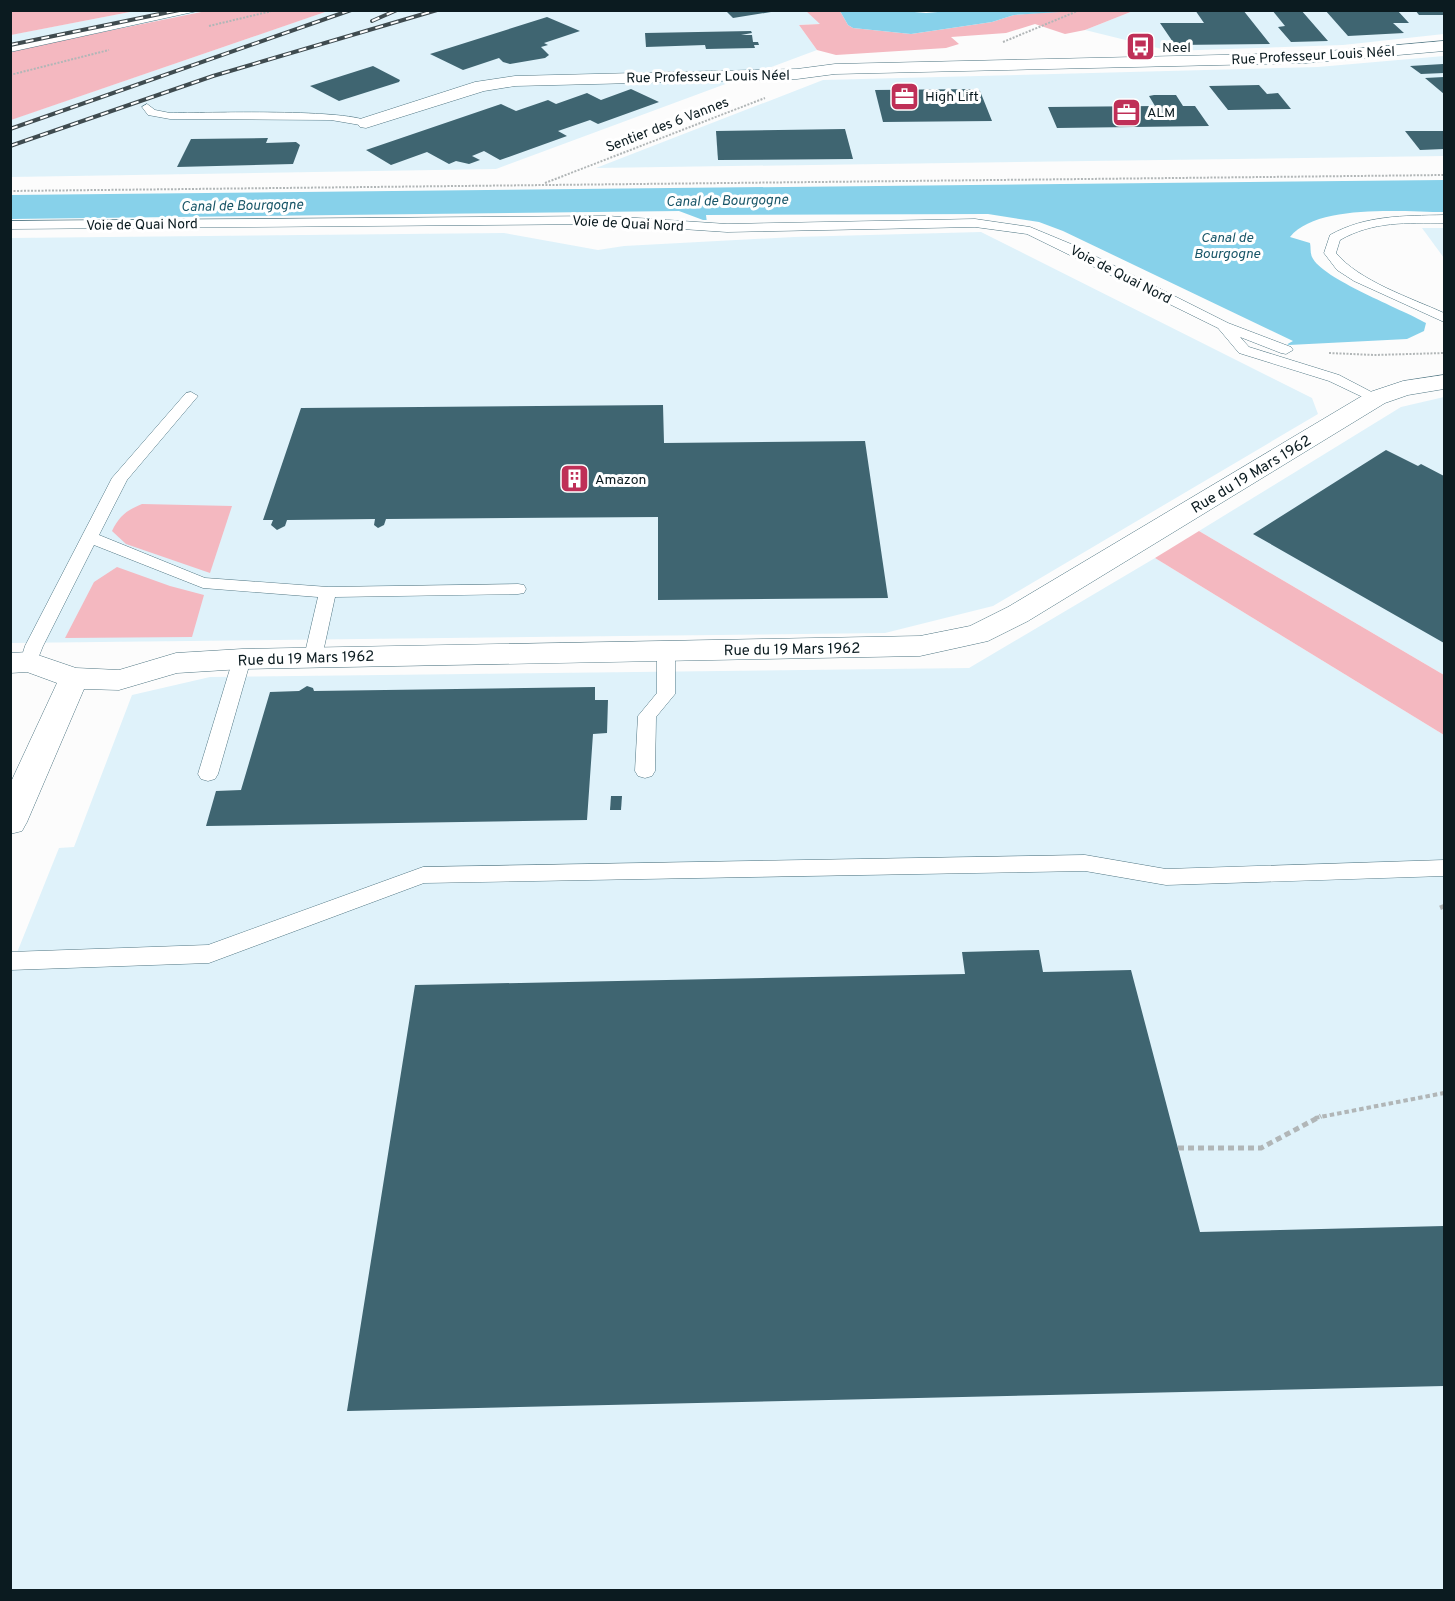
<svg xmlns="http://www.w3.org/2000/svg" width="1455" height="1601" font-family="Overpass,sans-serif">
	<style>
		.built { fill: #dff2fa }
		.green { fill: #f4b8c0 }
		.water { fill: #87d1ea }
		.pier { fill: #fcfcfc }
		.building { fill: #3f6571 }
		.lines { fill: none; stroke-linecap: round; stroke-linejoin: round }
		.service-casing { stroke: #517784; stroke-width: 1 }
		.minor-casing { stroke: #517784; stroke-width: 1 }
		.path-far2 { stroke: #b1b6b7; stroke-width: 2; stroke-dasharray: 2 1.5; stroke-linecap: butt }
		.path-far1 { stroke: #b1b6b7; stroke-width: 4; stroke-dasharray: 4.5 3; stroke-linecap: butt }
		.path { stroke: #b1b6b7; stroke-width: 5; stroke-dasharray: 6 4; stroke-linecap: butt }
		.service { fill: #fff; fill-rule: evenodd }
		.minor { fill: #fff; fill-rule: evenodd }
		.rail-casing { stroke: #3f4b4f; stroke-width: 4 }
		.rail { stroke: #fff; stroke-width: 2; stroke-dasharray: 8; stroke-linecap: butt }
		.labels { text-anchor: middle; stroke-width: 6; stroke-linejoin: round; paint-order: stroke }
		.far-poi-label { font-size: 14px; fill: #0b1b20; stroke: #fff; text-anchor: start }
		.far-street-label { font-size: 14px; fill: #0b1b20; stroke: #fff }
		.far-water-label { font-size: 14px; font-style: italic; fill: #195668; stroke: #fff }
		.street-label { font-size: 15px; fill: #0b1b20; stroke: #fff }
	</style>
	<rect width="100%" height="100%" fill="#fcfcfc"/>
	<!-- built -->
	<g class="built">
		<path d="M806 10 821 24 799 25 817 50 496 169 11 177 10 120 328 11Z"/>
		<path d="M135 11H206L11 51 10 35Z"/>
		<path d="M1133 11H1444V34L1343 45 1170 51 1085 30Z"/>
		<path d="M1444 56V156L596 168 823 80 1318 67Z"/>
		<path d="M1422 228H1444V258Z"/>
		<path d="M981 232 1312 398 1318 414 993 606 885 633 11 643 10 238 504 233 598 250 624 246 794 237Z"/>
		<path d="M1444 397V675L1199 531 1401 407Z"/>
		<path d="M1155 558 1444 735V1590H11L10 970 59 848 74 847 132 695 210 677 969 668Z"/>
	</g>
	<!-- green -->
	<g class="green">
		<path d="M11 10H135V11L11 35Z"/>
		<path d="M1077 10 1133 11 1085 30 1065 34 1035 24 1006 33 951 37 959 44 946 48 836 55 817 50 799 25 820 24 806 11H840L848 25 853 28 911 34 992 22 1014 15Z"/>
		<path d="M206 11H328L11 120 10 51Z"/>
		<path d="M142 504 232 506 210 573 126 544 112 531C119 516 127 510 142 504Z"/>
		<path d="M1199 531 1444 675V735L1155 558Z"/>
		<path d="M117 567 170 586 204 595 192 637 65 638 94 582Z"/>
	</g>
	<!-- water -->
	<g class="water">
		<path d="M903 11 926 13 961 10 1077 11 1014 15 992 22 911 34 853 28 848 25 840 11Z"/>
		<path d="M1444 180V212C1405 212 1317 203 1290 237L1310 243C1311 247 1310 253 1312 257 1322 279 1402 309 1426 323L1424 331 1407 339 1289 345 1058 234 1016 221 962 218 703 220 679 211 11 219 10 195Z"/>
	</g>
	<!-- pier -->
	<path class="pier" d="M988 214 1039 222 1063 231 1293 341 1284 346 1057 237 1015 224 989 220 707 223 706 215Z"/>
	<!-- building -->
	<g class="building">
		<path d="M725 10H771V12L733 18Z"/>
		<path d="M1195 10H1243L1270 44 1175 45 1160 23H1204Z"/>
		<path d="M1272 10H1301L1328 41 1291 42 1278 27 1285 26Z"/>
		<path d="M1325 10H1397L1409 23H1393L1404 33 1348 36Z"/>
		<path d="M1415 10H1444V15H1419Z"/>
		<path d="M547 17 580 31 544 43 548 45 541 47 549 55 545 58 510 64 503 62 499 58 463 70 430 54Z"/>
		<path d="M751 31 752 33 741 35H752L753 42H758L759 45H754L755 48 706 49 705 45 646 47 645 33Z"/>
		<path d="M1443 64 1444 73 1421 74 1410 66Z"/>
		<path d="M373 66 400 80 399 82 339 101 310 86Z"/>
		<path d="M1444 77V94L1425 78Z"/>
		<path d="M1259 85 1267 94 1278 93 1291 109 1228 110 1209 86Z"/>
		<path d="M631 89 659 102 598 124 590 120 558 131 567 136 500 160 484 151 472 156 480 160 469 164 456 161 449 164 427 152 391 165 366 150 501 104 516 111 548 100 556 104 587 93 601 100Z"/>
		<path d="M975 89 980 91 992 121 883 122 875 90Z"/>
		<path d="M1154 95H1176L1183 106H1195L1209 126 1057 128 1048 107 1155 106 1149 96Z"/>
		<path d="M845 129 853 159 718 160 716 131Z"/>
		<path d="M1405 131H1444V149L1420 150Z"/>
		<path d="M268 138 266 143 296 142 300 145 293 164 177 167 191 139Z"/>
		<path d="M663 405 664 443 865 441 888 598 658 600V517L386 519 384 525 378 528 374 525 375 519 287 520 285 526 277 530 271 525 273 520H263L301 408Z"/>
		<path d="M1386 450 1418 466 1421 464 1444 476V643L1253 534Z"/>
		<path d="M307 686 313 688 314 691 595 687V700H608L607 733 593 734 587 820 206 826 216 791 241 790 270 692 299 691Z"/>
		<path d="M611 796H622L621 810H610Z"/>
		<path d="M1039 950 1043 972 1131 970 1200 1232 1444 1226V1386L347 1411 415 985 965 974 962 952Z"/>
	</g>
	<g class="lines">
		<defs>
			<g id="service">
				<path d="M182 10H202L10 52V46Z"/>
				<path d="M147 104 155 110 170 113C203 113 353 108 371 123L366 126 331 120 170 119 148 115 142 107Z"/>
				<path d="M1444 215V223C1407 223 1373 221 1340 240L1336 253C1359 281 1411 298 1444 313V322L1354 281 1337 270 1324 253 1330 235C1366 215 1403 216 1444 215Z"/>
				<path d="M607 216 727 224 975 219 1030 227 1071 244 1228 323 1291 347 1293 350 1286 354 1281 353 1240 337 1249 347 1339 375 1383 398 1381 401H1371L1329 381 1239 353 1218 328 1027 234 975 227 727 232 607 224 10 229V221Z"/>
				<path d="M191 392 198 396 127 480 99 535 205 578 328 587 518 584 524 585 526 589 524 593 518 594 335 597 322 657 319 661H307L304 657 318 597 203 588 94 545 43 646 35 666H23L20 662 25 646 112 478 186 393Z"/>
				<path d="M666 645 672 647 675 651V694L656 717 655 771 652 776 645 778 638 776 635 771 638 716 657 693V651L660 647Z"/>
				<path d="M242 653 248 655 251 659 218 774 215 779 208 781 201 779 198 774 233 659 236 655Z"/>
				<path d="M1085 855 1166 869 1444 860V876L1166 885 1085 871 424 883 209 963 10 970V952L208 945 423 867Z"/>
			</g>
			<g id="minor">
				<path d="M1444 41V51L1306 63 835 74 797 79 515 86 484 91 366 128 360 127 357 123 360 119 475 82 515 76 797 69 835 64 1306 53Z"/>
				<path d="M1444 375V389L1408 395 1385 403 1028 621 988 641 920 656 242 669 177 673 119 690 84 689 27 822 22 831 10 834V784L57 683 27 672 10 673V653L29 652 76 668 119 670 176 653 242 649 920 636 970 626 1008 607 1367 393 1403 381Z"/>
			</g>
		</defs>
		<!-- service casing -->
		<use href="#service" class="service-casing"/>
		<!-- minor casing -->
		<use href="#minor" class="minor-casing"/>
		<!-- path-far2 -->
		<g class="path-far2">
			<path d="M209 26 276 10"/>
			<path d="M1003 42 1080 10"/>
			<path d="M10 75 109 50"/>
			<path d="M545 183 765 98"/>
			<path d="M10 191 1444 175"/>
			<path d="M1329 353 1374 355 1444 353"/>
		</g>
		<!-- path-far1 -->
		<g class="path-far1">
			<path d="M1441 905 1444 912"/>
			<path d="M1315 1118 1444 1093"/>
		</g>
		<!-- path -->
		<path class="path" d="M1178 1148H1261L1321 1116"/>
		<!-- service -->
		<use href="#service" class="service"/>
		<!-- minor -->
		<use href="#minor" class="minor"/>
		<defs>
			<g id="rail">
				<path d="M372 21 397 10"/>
				<path d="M10 45 179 10"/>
				<path d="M10 129 351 10"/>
				<path d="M10 146 213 76 437 10"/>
			</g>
		</defs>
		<!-- rail casing -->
		<use href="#rail" class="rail-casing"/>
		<!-- rail -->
		<use href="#rail" class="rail"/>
	</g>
	<!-- icons -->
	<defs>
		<symbol id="bus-square" viewBox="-11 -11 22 22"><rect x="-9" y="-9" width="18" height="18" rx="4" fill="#bf2f57" stroke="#fff"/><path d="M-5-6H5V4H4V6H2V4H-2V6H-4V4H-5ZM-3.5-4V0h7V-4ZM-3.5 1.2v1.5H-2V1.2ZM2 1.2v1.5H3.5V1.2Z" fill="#fff"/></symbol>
		<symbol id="office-square" viewBox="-11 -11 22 22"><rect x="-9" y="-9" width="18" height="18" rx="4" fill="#bf2f57" stroke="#fff"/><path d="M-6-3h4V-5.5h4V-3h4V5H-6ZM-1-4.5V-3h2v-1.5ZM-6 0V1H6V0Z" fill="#fff"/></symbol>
		<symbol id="building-square" viewBox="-11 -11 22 22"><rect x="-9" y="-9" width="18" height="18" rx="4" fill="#bf2f57" stroke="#fff"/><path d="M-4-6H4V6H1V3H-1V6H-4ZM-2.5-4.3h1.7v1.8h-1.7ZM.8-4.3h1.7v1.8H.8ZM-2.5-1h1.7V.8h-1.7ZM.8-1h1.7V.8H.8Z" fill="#fff"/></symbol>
	</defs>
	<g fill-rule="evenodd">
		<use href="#bus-square" x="1124" y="30" width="33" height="33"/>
		<use href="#office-square" x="888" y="80" width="33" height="33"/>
		<use href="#office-square" x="1110" y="96" width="33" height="33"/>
		<use href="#building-square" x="558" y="462" width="33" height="33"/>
	</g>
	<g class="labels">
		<!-- far-poi labels -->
		<g class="far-poi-label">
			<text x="1162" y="52">Neel</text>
			<text x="925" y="101">High Lift</text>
			<text x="1147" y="117">ALM</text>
			<text x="595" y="484">Amazon</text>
		</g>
		<!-- far-street labels -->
		<g class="far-street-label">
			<text transform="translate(1313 55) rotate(-3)" y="5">Rue Professeur Louis Néel</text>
			<text transform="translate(708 76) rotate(-1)" y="5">Rue Professeur Louis Néel</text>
			<text transform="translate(667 124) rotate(-21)" y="5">Sentier des 6 Vannes</text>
			<text transform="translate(628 223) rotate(3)" y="5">Voie de Quai Nord</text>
			<text transform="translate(142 224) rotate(-1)" y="5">Voie de Quai Nord</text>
			<text transform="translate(1121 274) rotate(27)" y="5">Voie de Quai Nord</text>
		</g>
		<!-- far-water labels -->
		<g class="far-water-label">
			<text transform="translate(727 200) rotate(-1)" y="5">Canal de Bourgogne</text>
			<text transform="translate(242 205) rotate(-1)" y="5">Canal de Bourgogne</text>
			<text x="1227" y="242">Canal de<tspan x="1227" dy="16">Bourgogne</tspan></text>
		</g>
		<!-- street labels -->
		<g class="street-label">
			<text transform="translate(1251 474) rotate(-31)" y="5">Rue du 19 Mars 1962</text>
			<text transform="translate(792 649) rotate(-1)" y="5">Rue du 19 Mars 1962</text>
			<text transform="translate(306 658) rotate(-2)" y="5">Rue du 19 Mars 1962</text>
		</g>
	</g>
	<!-- border -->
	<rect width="1455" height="1601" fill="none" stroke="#0b1b20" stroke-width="24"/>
</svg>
